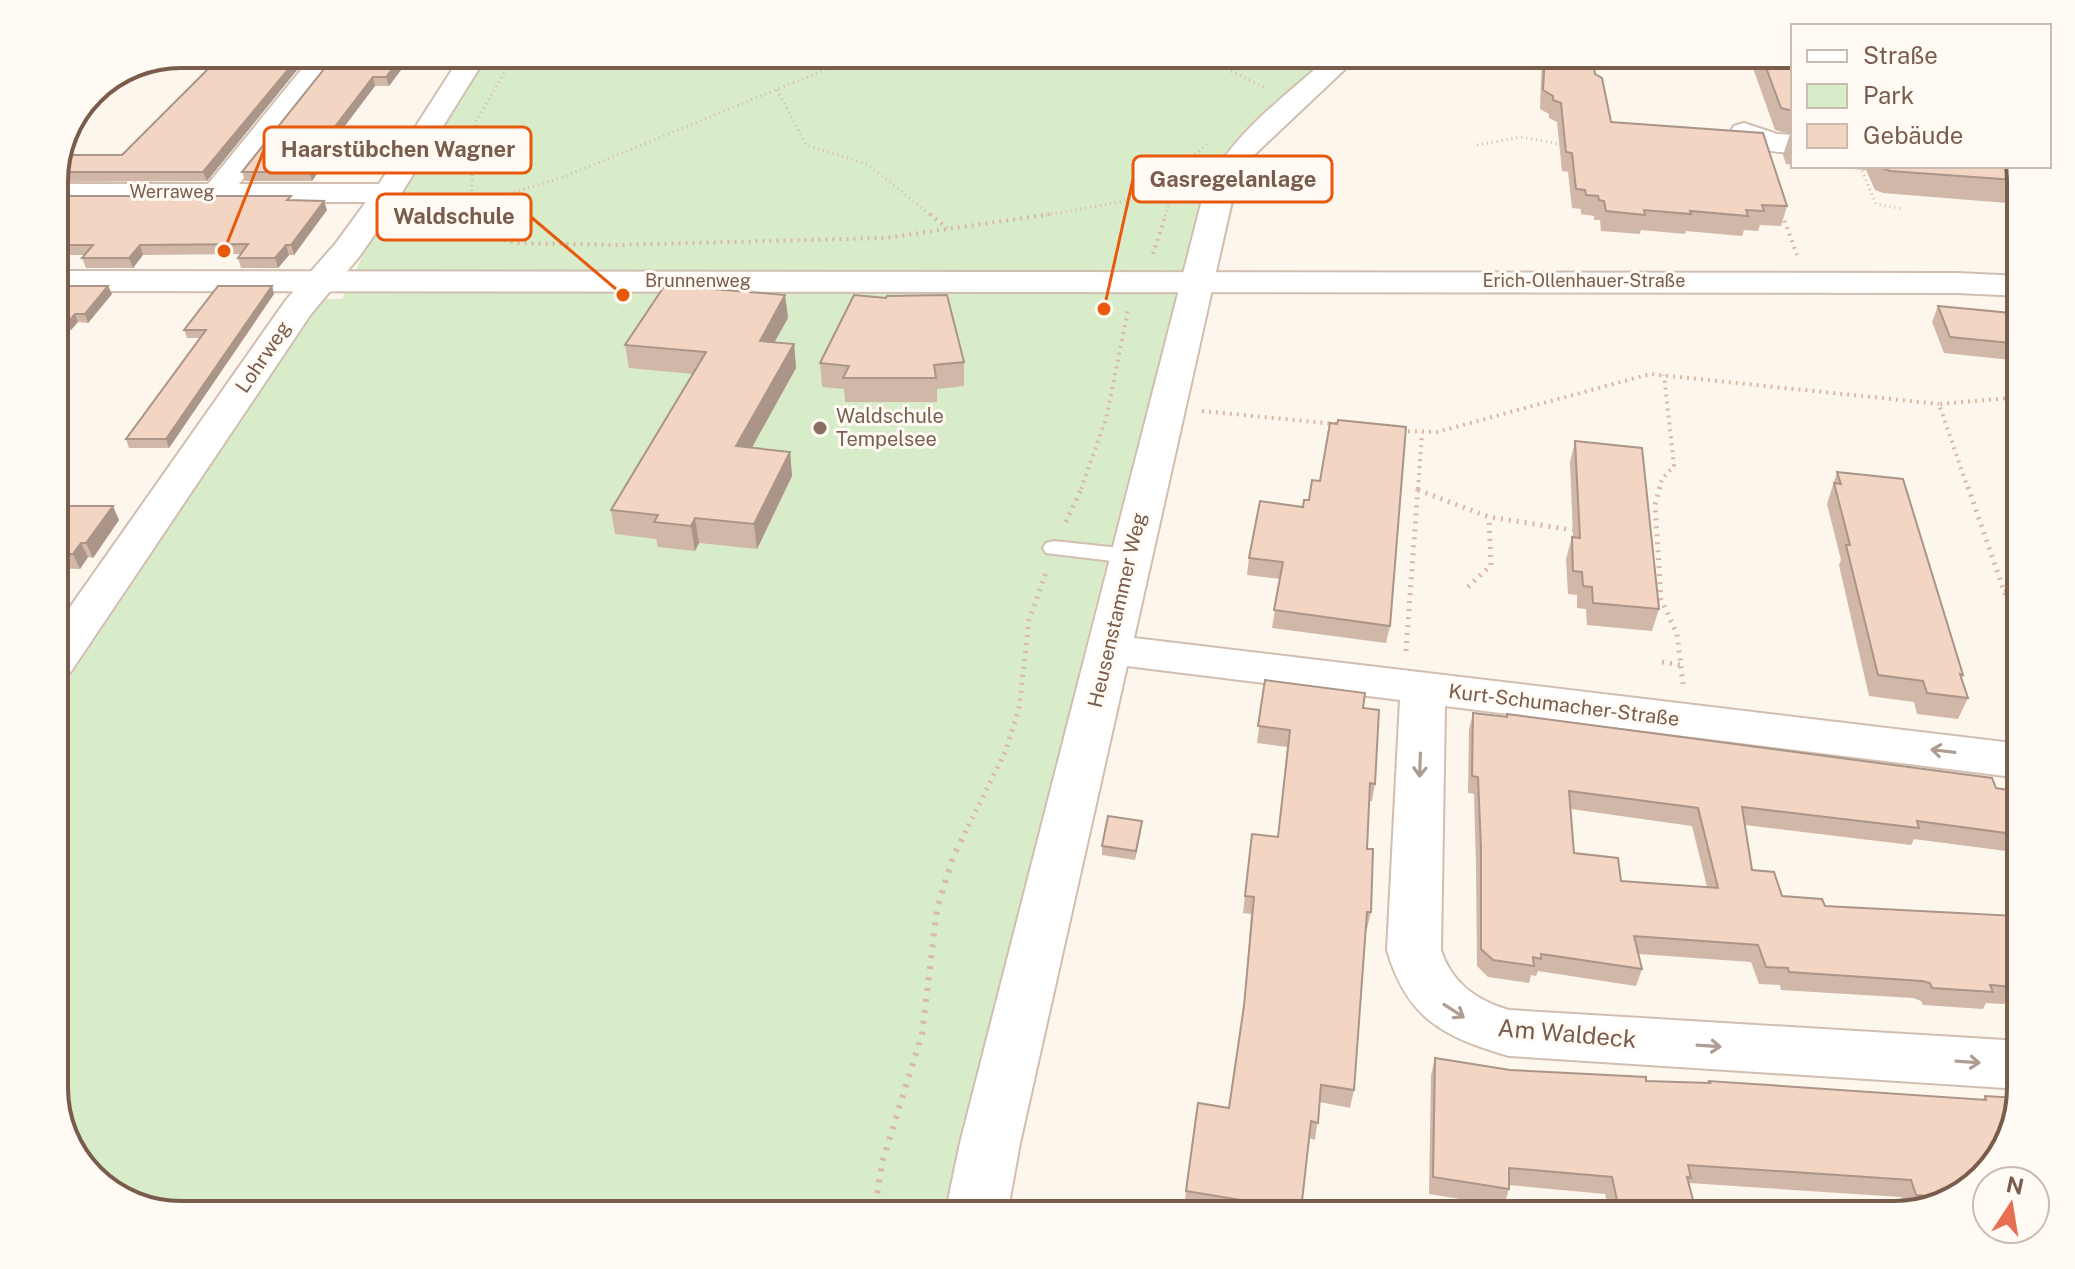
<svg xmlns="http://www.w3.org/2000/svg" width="2075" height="1269" font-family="'Public Sans',sans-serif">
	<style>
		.green { fill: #d8ecc9 }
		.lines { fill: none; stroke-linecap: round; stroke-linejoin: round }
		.service-casing { stroke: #d1beb0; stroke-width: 4 }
		.minor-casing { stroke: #d1beb0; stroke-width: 4 }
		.tertiary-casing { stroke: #d1beb0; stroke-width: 4 }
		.path-far3 { stroke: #d9b8a5; stroke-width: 3; stroke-dasharray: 1 4; stroke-linecap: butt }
		.path-far2 { stroke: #d9b8a5; stroke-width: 4; stroke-dasharray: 2 5; stroke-linecap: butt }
		.path-far1 { stroke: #d9b8a5; stroke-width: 5; stroke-dasharray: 2 6; stroke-linecap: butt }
		.path { stroke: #d9b8a5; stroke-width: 6; stroke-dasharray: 3 8; stroke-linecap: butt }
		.service { fill: #fff; fill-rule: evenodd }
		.minor { fill: #fff; fill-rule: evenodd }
		.tertiary { fill: #fff; fill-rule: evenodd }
		.wall { fill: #d1b7a8; fill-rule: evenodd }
		.shaded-wall { fill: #aa9588 }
		.building { fill: #f3d5c3; stroke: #aa9588; stroke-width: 2; fill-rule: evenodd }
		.oneway { stroke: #af9d94 }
		.education-dot { fill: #8d6e63; stroke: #fffaf3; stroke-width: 3 }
		.labels { text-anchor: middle; stroke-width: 6; stroke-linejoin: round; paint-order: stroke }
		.far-street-label { font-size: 18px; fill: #7a5c4d; stroke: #fffaf3 }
		.street-label { font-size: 20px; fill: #7a5c4d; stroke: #fffaf3 }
		.education-label { font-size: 20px; fill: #785e54; stroke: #fffaf3; text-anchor: start }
		.near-street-label { font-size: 24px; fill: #7a5c4d; stroke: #fffaf3 }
		.rim { fill: none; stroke: #7a5c4d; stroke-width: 4 }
		.leader { fill: none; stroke: #e8590c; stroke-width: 3 }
		.callout-dot { fill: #e8590c; stroke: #fffaf3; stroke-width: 3 }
		.callout { fill: #fffaf3; stroke: #e8590c; stroke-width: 3 }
		.callout-label { font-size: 22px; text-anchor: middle; font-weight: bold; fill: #7a5c4d }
	</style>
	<rect width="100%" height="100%" fill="#fdf6ec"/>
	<!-- green -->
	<path class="green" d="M485 54H1360L1243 165 1222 253H1187L1085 647 949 1215H181L117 1198 71 1152 54 1096V688L321 299H342L393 192Z"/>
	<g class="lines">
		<defs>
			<path id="service" d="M1054 541 1129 549 1137 551 1140 556 1137 561 1129 563 1046 553 1043 548 1046 543Z"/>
			<g id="minor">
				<path d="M314 54H341L239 184H379L462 54H488L386 218 359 257 311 314 70 673 54 678V630L286 300 336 243 366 202H54V184H208Z"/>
				<path d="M1332 54H1361L1252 157 1243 171 1233 196 1134 638 2021 744V778L1445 706 1441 950C1451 982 1477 1001 1509 1010L2021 1041V1089L1509 1056C1444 1037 1407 1019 1387 950L1400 700 1127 666 1020 1143 1007 1215H945L960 1143 1203 196C1227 136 1285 97 1332 54Z"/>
				<path d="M1744 123 1777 134 1793 135V153C1774 152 1741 149 1730 132L1734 126Z"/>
			</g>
			<path id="tertiary" d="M54 271 1957 273 2021 276V296L1957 293 54 291Z"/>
		</defs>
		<!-- service casing -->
		<use href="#service" class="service-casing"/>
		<!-- minor casing -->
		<use href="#minor" class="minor-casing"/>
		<!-- tertiary casing -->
		<use href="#tertiary" class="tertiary-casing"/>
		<!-- path-far3 -->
		<g class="path-far3">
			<path d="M1195 54 1266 88"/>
			<path d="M777 90 806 145 867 164 932 216"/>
			<path d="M1477 145 1521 137 1565 145"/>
			<path d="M1860 166 1876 204 1904 209"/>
			<path d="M471 206 475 123 515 54"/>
			<path d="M414 211 421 216"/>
			<path d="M1781 212 1783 216"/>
			<path d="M470 216 471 206 566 176 863 54"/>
			<path d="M1041 216 1120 202 1149 192 1181 167"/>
			<path d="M1165 216 1182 166 1207 144"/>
		</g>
		<!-- path-far2 -->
		<g class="path-far2">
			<path d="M418 214 440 223 468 220"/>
			<path d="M471 214 470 224 485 237 519 243 615 245 885 238 1052 214"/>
			<path d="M930 214 947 228"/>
			<path d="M1782 214 1797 255"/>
			<path d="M1153 254 1166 214"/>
			<path d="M1202 411 1336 424"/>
			<path d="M1401 431 1437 432 1650 374 1939 404"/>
			<path d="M1081 489 1106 419 1128 310"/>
			<path d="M1418 489 1422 433"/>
			<path d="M1659 489 1662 479 1674 466 1664 375"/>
			<path d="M1968 489 1939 404 2021 397"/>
		</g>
		<!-- path-far1 -->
		<g class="path-far1">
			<path d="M1660 487 1655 505 1661 599 1677 634 1683 684"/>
			<path d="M1968 487 2021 640"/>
			<path d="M1418 490 1489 517 1573 530"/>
			<path d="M1066 522 1082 487"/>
			<path d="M1468 587 1491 565 1489 517"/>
			<path d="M2004 591 2021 593"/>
			<path d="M1406 651 1418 487"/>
			<path d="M1662 662 1680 665"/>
			<path d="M965 833 1005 752 1019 709 1029 620 1046 572"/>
		</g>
		<!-- path -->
		<path class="path" d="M874 1215 882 1163 922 1034 937 909 953 857 966 831"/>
		<!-- service -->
		<use href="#service" class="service"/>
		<!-- minor -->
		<use href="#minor" class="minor"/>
		<!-- tertiary -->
		<use href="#tertiary" class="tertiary"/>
	</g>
	<!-- wall -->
	<g class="wall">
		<path d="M223 54H310L207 181 54 182V173L62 155H122Z"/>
		<path d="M336 54H413L389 86H375L319 160 321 168 312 181H245L242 172Z"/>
		<path d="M1542 54H1592L1595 74 1611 122 1787 206 1781 226 1760 225 1758 231 1744 230 1742 236 1686 231 1685 234 1641 230 1640 234 1601 231 1600 220H1594V216L1581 214V209L1572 208 1568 172 1562 171 1557 122 1549 118V114L1540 109Z"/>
		<path d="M1748 54H1793V165L1786 164 1783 155 1790 134 1775 130Z"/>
		<path d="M1812 166H2018L2021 173V222L2007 203 1883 193 1875 190 1866 170Z"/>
		<path d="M54 196 292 200 327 210 294 255H289L278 268H241L238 258 241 254 143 255 133 268H86L82 258 85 255H54Z"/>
		<path d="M108 286 112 294 88 323 78 322 71 330H67L54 344V292Z"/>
		<path d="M272 286 274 294 169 448H129L126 439 200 338H187L184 330Z"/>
		<path d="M785 295 788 318 774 343 794 344 796 368 751 448 790 452 792 476 757 549 699 543 695 551 658 547 656 539 615 534 611 510 693 374 629 368 625 345Z"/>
		<path d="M1938 306 2021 314V361L1944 353 1932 322Z"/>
		<path d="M964 362V386L937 389V402H845L844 389 822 387 820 363Z"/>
		<path d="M1575 441 1659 609 1652 631 1587 625 1586 609 1577 608V595L1568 594 1566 559 1572 537H1573L1570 462Z"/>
		<path d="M1837 472 1963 675 1961 679 1968 698 1958 719 1917 714 1914 702 1869 696 1839 565 1841 560 1827 504Z"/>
		<path d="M1260 501 1390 626 1386 643 1272 628 1280 579 1247 575 1249 558Z"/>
		<path d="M119 520 93 558 88 557 80 569 54 568V527Z"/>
		<path d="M1265 680 1363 708 1375 784 1372 801H1369L1367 849 1371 912 1367 929H1366L1354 1090 1350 1108 1320 1102 1315 1140 1309 1138 1300 1215H1225L1184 1208 1186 1191 1229 1108 1243 1016 1251 914 1243 913 1252 834 1278 837 1287 747 1257 743Z"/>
		<path d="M1473 713 1506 717 1507 714 2021 792V853L1914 839 1911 845 1745 825 1752 870 1782 896 1825 906 2008 916 2012 909 2021 910V996L2009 995 2004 1004 1986 1003 1983 1009 1923 1005 1921 1001 1913 998 1781 990 1780 985 1759 984 1751 962 1639 954 1642 969 1636 986 1538 971 1536 976 1531 975 1529 983 1488 977 1477 966 1476 866 1474 794 1468 793 1469 730ZM1571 809 1692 826 1707 887 1621 881 1574 853Z"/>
		<path d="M1141 830 1135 860 1102 855V846Z"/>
		<path d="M1435 1058 1510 1070 1646 1081 1708 1083 1709 1081 1982 1100 1985 1096 2018 1098 1958 1198 1906 1212 1901 1197 1689 1183 1694 1204 1689 1215H1610L1605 1194 1509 1185V1189L1504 1206 1429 1194 1431 1075Z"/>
	</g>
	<!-- shaded-wall -->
	<g class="shaded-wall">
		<path d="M301 54H310L207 181 203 172Z"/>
		<path d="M404 54H413L389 86 386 77Z"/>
		<path d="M373 77 375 86 319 160 321 168 312 181 309 172 311 158Z"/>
		<path d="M324 201 327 210 294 255 291 245Z"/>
		<path d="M140 245 143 255 133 268 129 258Z"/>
		<path d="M286 245 289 255 278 268 275 258Z"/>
		<path d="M108 286 112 294 88 323 85 314Z"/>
		<path d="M272 286 274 294 169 448 166 439Z"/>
		<path d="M785 295 788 318 762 364 760 341Z"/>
		<path d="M75 314 78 322 71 330 68 322Z"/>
		<path d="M63 322 67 330 54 344V332Z"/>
		<path d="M794 344 796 368 739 471 736 446Z"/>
		<path d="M790 452 792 476 757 549 754 524Z"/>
		<path d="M113 506 119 520 93 558 86 543Z"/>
		<path d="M695 518 699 543 695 551 691 526Z"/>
		<path d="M81 543 88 557 80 569 73 554Z"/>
		<path d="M1142 821 1141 830 1135 860 1136 851Z"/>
	</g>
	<!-- building -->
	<g class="building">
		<path d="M223 54H301L203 172H55L62 155H122Z"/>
		<path d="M336 54H404L386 77H373L311 158H319L309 172H242Z"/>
		<path d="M1545 54H1592L1595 74 1602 78 1611 122 1763 133 1787 206 1762 205 1764 211 1746 210 1748 216 1690 211 1691 214 1644 210 1645 215 1606 211 1604 201 1599 200 1598 196 1586 195 1585 190 1576 189 1572 153 1566 152 1561 103 1553 100V96L1543 90Z"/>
		<path d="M1761 54H1793V111L1781 108Z"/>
		<path d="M1881 166H2018L2021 173V187L2015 180 1890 171 1882 168Z"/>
		<path d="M54 196H291L287 200 324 201 291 245H286L275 258H238L248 244 140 245 129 258H82L93 245H54Z"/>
		<path d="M665 285 785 295 760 341 794 344 736 446 790 452 754 524 695 518 691 526 654 522 658 515 611 510 706 352 625 345Z"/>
		<path d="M60 286H108L85 314H75L68 322H63L54 332V292Z"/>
		<path d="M218 286H272L166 439H126L206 330H184Z"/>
		<path d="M854 295 886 298 887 296 947 295 964 362 934 365 936 378H843L849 366 820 363Z"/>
		<path d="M1938 306 2021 314V344L1950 337Z"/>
		<path d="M1338 420 1406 427 1390 626 1274 610 1283 562 1249 558 1260 501 1303 507 1304 500H1309L1312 480 1320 481 1330 423 1337 424Z"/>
		<path d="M1575 441 1642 448 1659 609 1593 603 1592 587 1583 586 1582 572 1573 571 1572 537 1580 538Z"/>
		<path d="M1837 472 1903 479 1963 675 1960 674 1968 698 1927 693 1923 681 1878 675 1846 545H1850L1834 483 1841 484Z"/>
		<path d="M70 506H113L86 543H81L73 554H54V527Z"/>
		<path d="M1265 680 1365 693 1363 708 1379 710 1375 784 1370 783 1367 849H1373L1371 912H1367L1354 1090 1321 1085 1318 1123 1311 1121 1301 1210 1186 1191 1198 1103 1229 1108 1244 1006 1254 897 1245 896 1252 834 1278 837 1290 730 1258 726Z"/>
		<path d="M1473 713 1507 717V714L1992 778 1996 788 2021 792V835L1917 821 1919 828 1742 807 1752 870 1774 872 1782 896 1822 899 1825 906 2015 916 2012 909 2021 910V978L2009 977 2013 987 1990 985 1993 992 1932 988 1930 983 1922 981 1789 972 1788 968 1766 967 1758 945 1634 936 1642 969 1541 954V959L1533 957 1534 966 1493 960 1481 949V849L1478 777 1472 776ZM1569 791 1698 808 1718 888 1621 881 1618 858 1574 853Z"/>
		<path d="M1108 816 1142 821 1136 851 1102 846Z"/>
		<path d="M1435 1058 1510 1070 1646 1077V1081L1710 1083 1709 1081 1986 1100 1985 1096 2018 1098 2004 1152 1957 1198 1916 1195 1911 1180 1688 1165 1691 1178 1687 1177 1694 1204 1617 1200 1612 1177 1509 1168V1189L1433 1177Z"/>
	</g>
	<!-- one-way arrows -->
	<defs><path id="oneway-shaft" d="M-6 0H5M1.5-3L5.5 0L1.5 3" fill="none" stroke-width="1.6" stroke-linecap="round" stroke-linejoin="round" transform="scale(2)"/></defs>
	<g class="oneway">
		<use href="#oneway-shaft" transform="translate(1943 751) rotate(-173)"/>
		<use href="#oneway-shaft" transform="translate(1420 765) rotate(92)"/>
		<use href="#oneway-shaft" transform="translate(1454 1011) rotate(33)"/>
		<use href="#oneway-shaft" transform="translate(1709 1046) rotate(4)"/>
		<use href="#oneway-shaft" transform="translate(1968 1062) rotate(4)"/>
	</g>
	<!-- markers -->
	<circle class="education-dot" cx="820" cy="428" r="8"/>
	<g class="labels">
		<!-- far-street labels -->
		<g class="far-street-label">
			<text x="172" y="198">Werraweg</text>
			<text x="698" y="287">Brunnenweg</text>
			<text x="1584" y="287">Erich-Ollenhauer-Straße</text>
		</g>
		<!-- street labels -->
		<g class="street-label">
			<text transform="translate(263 357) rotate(-56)" y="7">Lohrweg</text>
			<text transform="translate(1117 610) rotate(-77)" y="7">Heusenstammer Weg</text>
			<text transform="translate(1564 705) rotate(7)" y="7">Kurt-Schumacher-Straße</text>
		</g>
		<!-- education labels -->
		<g class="education-label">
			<text x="836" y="423">Waldschule<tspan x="836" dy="23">Tempelsee</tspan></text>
		</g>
		<!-- near-street labels -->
		<g class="near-street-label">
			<text transform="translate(1567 1034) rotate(5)" y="8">Am Waldeck</text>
		</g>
	</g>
	<!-- crop -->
	<path d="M0 0H2075V1269H0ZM181 68H1894A113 113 0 0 1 2007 181V1088A113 113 0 0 1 1894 1201H181A113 113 0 0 1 68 1088V181A113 113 0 0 1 181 68Z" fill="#fffaf3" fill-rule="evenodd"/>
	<path class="rim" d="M181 68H1894A113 113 0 0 1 2007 181V1088A113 113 0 0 1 1894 1201H181A113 113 0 0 1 68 1088V181A113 113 0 0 1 181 68Z"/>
	<!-- callouts -->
	<path class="leader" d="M224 251L264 150M1104 309L1133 179M623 295L531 217"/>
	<g class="callout-dot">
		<circle cx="224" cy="251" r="8"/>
		<circle cx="1104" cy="309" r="8"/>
		<circle cx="623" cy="295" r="8"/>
	</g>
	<g class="callout">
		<rect x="264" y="127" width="267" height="46" rx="8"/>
		<rect x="1133" y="156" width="199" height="46" rx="8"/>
		<rect x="377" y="194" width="154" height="46" rx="8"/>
	</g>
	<g class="callout-label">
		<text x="398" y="157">Haarstübchen Wagner</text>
		<text x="1233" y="187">Gasregelanlage</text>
		<text x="454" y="224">Waldschule</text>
	</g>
	<!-- legend -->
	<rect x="1791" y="24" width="260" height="144" fill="#fffaf3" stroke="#cabbb1" stroke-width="2"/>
	<rect x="1807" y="50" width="40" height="12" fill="#ffffff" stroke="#cabbb1" stroke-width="2"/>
	<text x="1863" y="64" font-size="24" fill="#7a5c4d">Straße</text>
	<rect x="1807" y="84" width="40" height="24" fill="#d8ecc9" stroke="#cabbb1" stroke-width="2"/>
	<text x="1863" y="104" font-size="24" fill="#7a5c4d">Park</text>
	<rect x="1807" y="124" width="40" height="24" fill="#f3d5c3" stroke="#cabbb1" stroke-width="2"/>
	<text x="1863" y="144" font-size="24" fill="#7a5c4d">Gebäude</text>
	<!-- north arrow -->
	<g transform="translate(2011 1205) rotate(12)"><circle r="38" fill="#fffaf3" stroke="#cabbb1" stroke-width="2"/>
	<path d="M0-6L14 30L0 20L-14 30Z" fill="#e76f51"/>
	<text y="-12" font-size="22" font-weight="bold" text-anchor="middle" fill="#7a5c4d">N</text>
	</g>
</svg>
